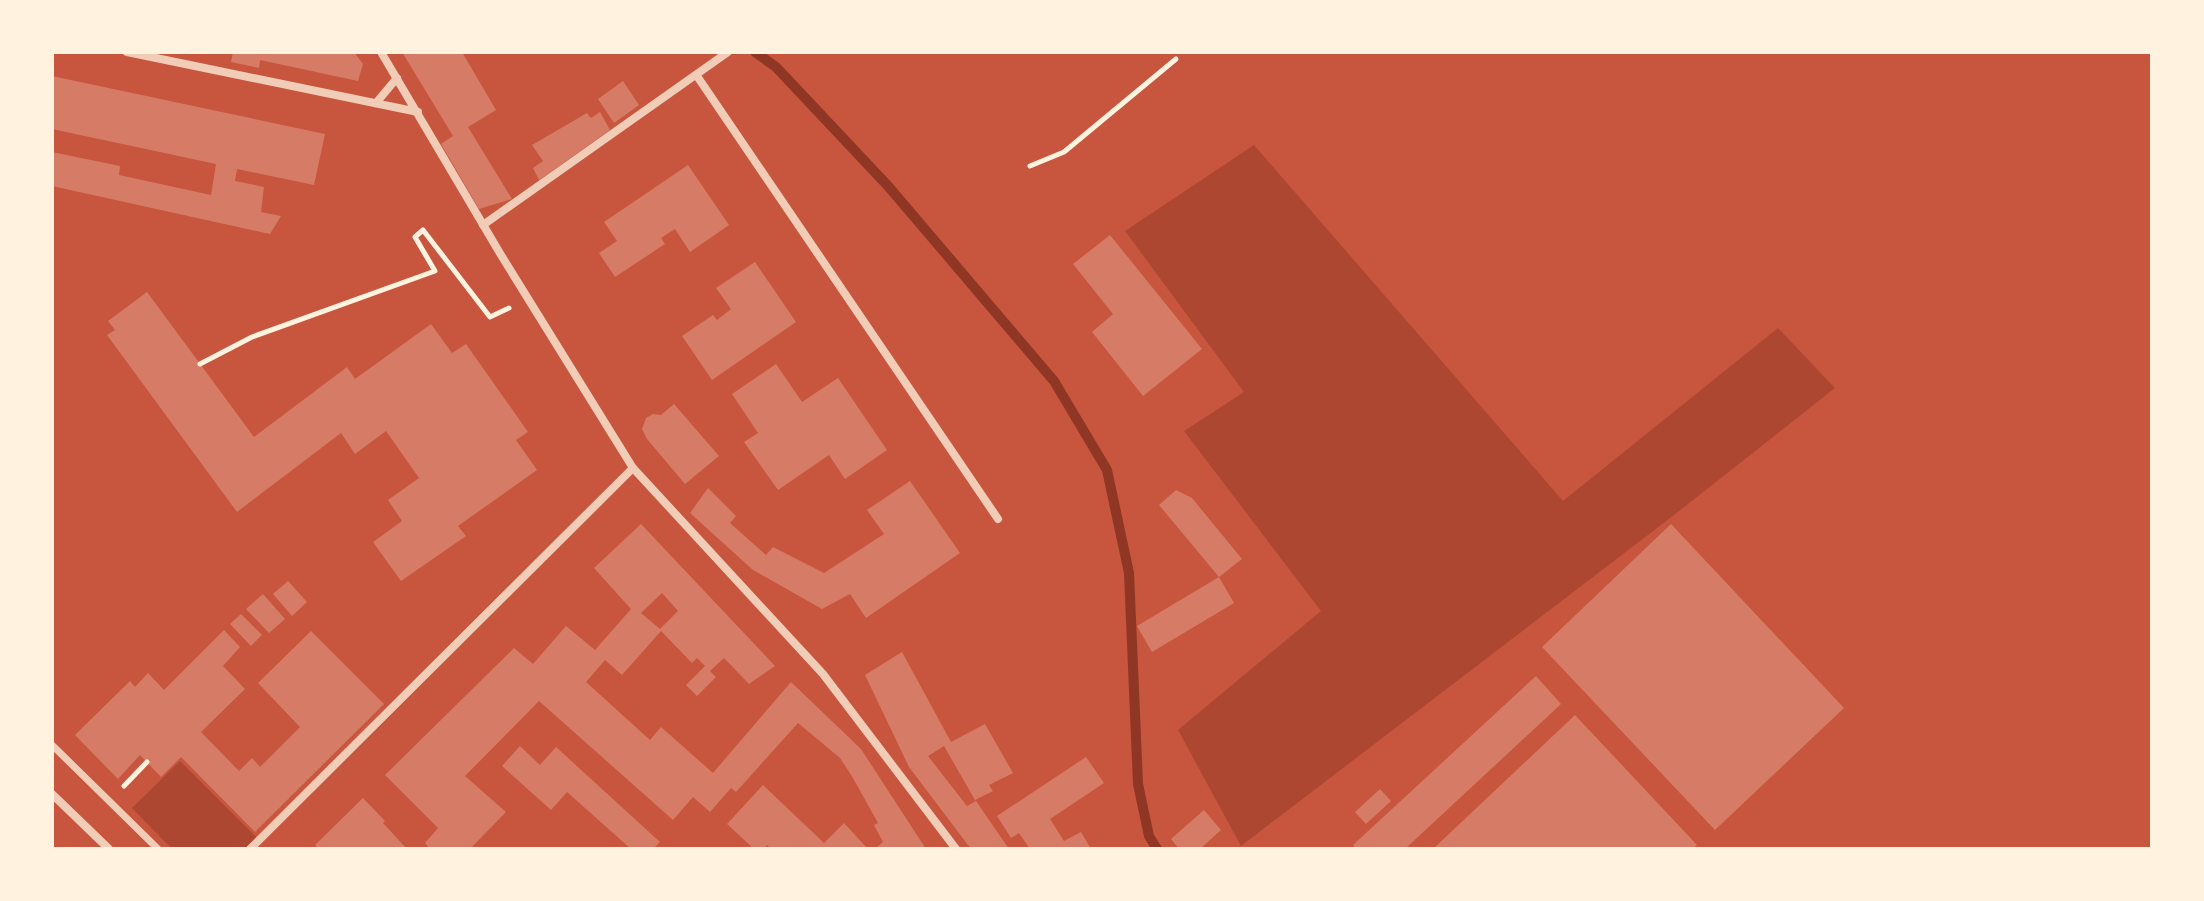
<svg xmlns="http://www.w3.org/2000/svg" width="2204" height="901" font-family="'Public Sans',sans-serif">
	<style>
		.green { fill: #ae4732 }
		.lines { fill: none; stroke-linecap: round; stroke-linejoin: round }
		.stream { stroke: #8f3625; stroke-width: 10 }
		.building { fill: #d67c66; fill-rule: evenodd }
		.path { stroke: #fff3e0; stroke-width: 5 }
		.pedestrian { stroke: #f1ccb7; stroke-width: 7 }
		.minor { stroke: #f1ccb7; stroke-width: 8 }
	</style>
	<rect width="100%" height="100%" fill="#c8553d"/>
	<!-- green -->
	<g class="green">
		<path d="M1254 145 1563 501 1778 328 1835 388 1674 515 1241 846 1178 730 1321 611 1184 431 1244 392 1125 231Z"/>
		<path d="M180 761 259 840 249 849H172L132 808Z"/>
	</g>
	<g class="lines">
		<!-- stream -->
		<path class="stream" d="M755 52 776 67 888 186 1054 381 1107 470 1129 573 1138 784 1149 836 1157 849"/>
	</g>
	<!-- building -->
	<g class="building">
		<path d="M233 52H354L363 64 358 81 260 60 259 68 231 62Z"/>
		<path d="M402 52H462L496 110 468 127 512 199 479 209 441 144 453 136Z"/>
		<path d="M52 76 325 134 314 185 237 169 235 181 264 187 261 212 281 216 270 234 52 186V152L120 166 119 175 211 195 216 164 52 129Z"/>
		<path d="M623 81 639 105 614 123 598 99Z"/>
		<path d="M600 112 610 130 539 180 533 168 543 161 532 145 587 113 591 118Z"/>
		<path d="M688 165 729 225 690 252 675 229 661 238 665 244 615 277 599 253 617 241 604 222Z"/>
		<path d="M1110 235 1202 349 1143 396 1092 332 1113 314 1073 264Z"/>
		<path d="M755 262 796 322 712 380 682 336 713 315 717 320 731 309 716 288Z"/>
		<path d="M147 292 254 437 347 367 355 379 431 324 452 353 466 344 528 432 516 440 537 470 458 526 466 536 401 581 373 542 402 521 388 500 419 478 386 431 355 454 341 433 237 512 107 335 115 330 108 321Z"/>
		<path d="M776 364 802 402 838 378 887 450 845 479 829 455 778 490 744 442 758 433 732 394Z"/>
		<path d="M674 404 719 456 685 484 647 439 642 429 646 418 653 414 661 415Z"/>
		<path d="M910 481 960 553 866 618 850 594 822 609 753 570 690 513 708 488 736 516 730 523 766 555 773 547 824 573 884 534 867 510Z"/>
		<path d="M1176 490 1192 498 1242 559 1219 577 1234 603 1152 652 1137 626 1219 577 1159 505Z"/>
		<path d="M641 524 775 666 749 684 724 658 710 671 716 677 697 696 686 685 705 666 697 658 692 663 661 631 622 675 605 660 586 682 650 740 661 727 713 773 791 682 861 749 926 849H875L883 842 874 825 878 823 853 778 840 758 798 723 736 792 731 788 710 812 693 797 673 820 539 701 465 776 506 812 470 849H430L425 843 438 828 385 775 514 648 533 664 566 626 595 650 631 609 594 568ZM662 593 678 611 660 629 641 613Z"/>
		<path d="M1671 524 1844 708 1715 830 1542 647Z"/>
		<path d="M288 581 307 602 292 616 273 594Z"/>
		<path d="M263 594 285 619 269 633 246 609Z"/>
		<path d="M241 614 262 635 251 646 230 624Z"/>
		<path d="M224 630 240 647 223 666 245 689 201 732 239 771 252 758 260 767 300 727 258 683 311 631 384 704 255 832 181 757 161 777 140 755 118 779 75 735 130 681 135 687 148 673 164 690Z"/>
		<path d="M902 652 951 742 985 724 1013 773 989 785 993 791 975 800 944 746 928 756 967 806 976 801 1009 849H971L909 767 865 675Z"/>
		<path d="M1536 676 1561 704 1405 849H1356L1353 845Z"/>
		<path d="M1575 715 1697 845 1692 849H1433Z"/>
		<path d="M520 746 540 765 556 747 660 842 653 849H631L567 792 551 810 502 766Z"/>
		<path d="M1086 757 1104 783 1050 819 1064 841 1081 832 1091 849H1030L1019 833 1011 838 997 816Z"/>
		<path d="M763 785 824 843 844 823 868 849H771L767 845 764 849H754L727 824Z"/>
		<path d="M1380 789 1391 801 1366 824 1355 812Z"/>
		<path d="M363 798 385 821 383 823 407 849H319L315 845Z"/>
		<path d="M1204 810 1221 830 1200 849H1179L1171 839Z"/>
	</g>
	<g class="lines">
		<!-- path -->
		<g class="path">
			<path d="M1030 166 1064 152 1176 59"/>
			<path d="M200 364 252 337 435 271 415 237 423 230 490 317 509 308"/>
			<path d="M124 786 147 762"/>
		</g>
		<!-- pedestrian -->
		<path class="pedestrian" d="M52 745 158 849"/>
		<!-- minor -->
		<g class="minor">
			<path d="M127 52 418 112"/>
			<path d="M381 52 501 255 633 468 823 674 956 849"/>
			<path d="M697 76 998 519"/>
			<path d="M376 103 397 78"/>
			<path d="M483 225 728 52"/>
			<path d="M52 794 109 849"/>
			<path d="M250 849 633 468"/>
		</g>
	</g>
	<!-- border -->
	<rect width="2204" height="901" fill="none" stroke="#fff3e0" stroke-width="108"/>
</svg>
